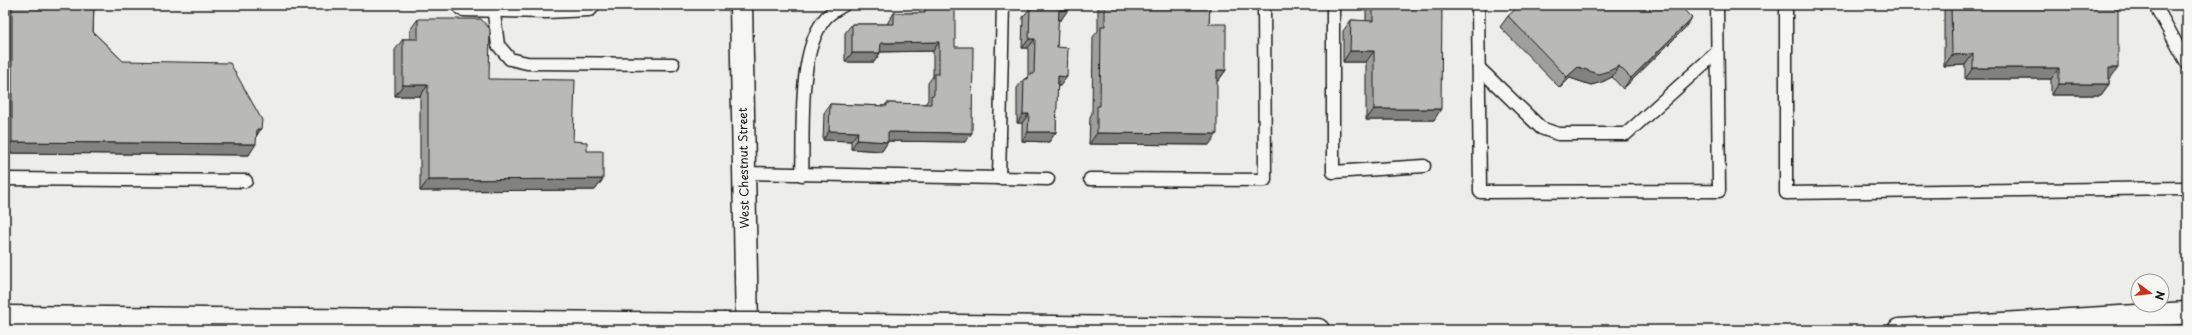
<svg xmlns="http://www.w3.org/2000/svg" width="2192" height="335" font-family="'Playpen Sans',sans-serif">
	<style>
		.lines { fill: none; stroke-linecap: round; stroke-linejoin: round }
		.service-casing { stroke: #1c1c1c; stroke-width: 15 }
		.secondary-casing { stroke: #1c1c1c; stroke-width: 25 }
		.motorway-casing { stroke: #1c1c1c; stroke-width: 25 }
		.service { stroke: #f6f6f2; stroke-width: 12 }
		.secondary { stroke: #f6f6f2; stroke-width: 22 }
		.motorway { stroke: #f6f6f2; stroke-width: 22 }
		.motorway-bridge-casing { stroke: #1c1c1c; stroke-width: 25; stroke-linecap: butt }
		.motorway-bridge { stroke: #f6f6f2; stroke-width: 22 }
		.wall { fill: #9f9f9d; stroke: #1c1c1c }
		.shaded-wall { fill: #82827f; stroke: #1c1c1c }
		.building { fill: #b9b9b6; stroke: #1c1c1c }
		.labels { text-anchor: middle; stroke-width: 3.5; stroke-linejoin: round; paint-order: stroke }
		.street-label { font-size: 12px; fill: #1c1c1c; stroke: #f6f6f2 }
	</style>
	<rect width="100%" height="100%" fill="#edede9"/>
	<filter id="ink" filterUnits="userSpaceOnUse"><feTurbulence type="fractalNoise" baseFrequency=".025" numOctaves="2"/><feDisplacementMap in="SourceGraphic" scale="8" xChannelSelector="R" yChannelSelector="G"/><feConvolveMatrix kernelMatrix="1 2 1 2 8 2 1 2 1" color-interpolation-filters="sRGB"/></filter>
	<g filter="url(#ink)">
		<g class="lines">
			<defs>
				<g id="service">
					<path d="M1333 5V172L1424 166"/>
					<path d="M1478 5 1480 192 1719 191 1717 5"/>
					<path d="M1786 5V193L2187 188"/>
					<path d="M2155 5 2187 63"/>
					<path d="M493 6 498 45 510 59 527 63 673 64"/>
					<path d="M1479 68 1541 128 1558 134H1626L1717 52"/>
					<path d="M744 173 999 178 1003 5"/>
					<path d="M802 175C804 131 797 55 824 20 829 13 837 9 844 5"/>
					<path d="M999 178 1048 179"/>
					<path d="M5 179 246 181"/>
					<path d="M1090 179 1265 180 1264 5"/>
				</g>
				<g id="secondary">
					<path d="M464 5 546 7 588 5"/>
					<path d="M741 5 747 330"/>
				</g>
				<g id="motorway">
					<path d="M5 317 723 324"/>
					<path d="M778 324 1318 330"/>
					<path d="M1899 330 2187 313"/>
				</g>
			</defs>
			<!-- service casing -->
			<use href="#service" class="service-casing"/>
			<!-- secondary casing -->
			<use href="#secondary" class="secondary-casing"/>
			<!-- motorway casing -->
			<use href="#motorway" class="motorway-casing"/>
			<!-- service -->
			<use href="#service" class="service"/>
			<!-- secondary -->
			<use href="#secondary" class="secondary"/>
			<!-- motorway -->
			<use href="#motorway" class="motorway"/>
			<defs>
				<path id="motorway-bridge" d="M723 324H778"/>
			</defs>
			<!-- motorway-bridge casing -->
			<use href="#motorway-bridge" class="motorway-bridge-casing"/>
			<!-- motorway-bridge -->
			<use href="#motorway-bridge" class="motorway-bridge"/>
		</g>
		<!-- wall -->
		<g class="wall">
			<path d="M5 5H94L93 32 123 61 261 129 257 135 249 155 5 153Z"/>
			<path d="M924 5 955 47 965 142 888 141 882 151 851 149V141L823 140 824 113 830 104 884 106 887 103 925 104 928 100V83L933 76V51L880 52V53L874 62H845V33L852 24H888V22L894 13H919Z"/>
			<path d="M1032 5H1068L1061 20H1058L1057 47 1060 86H1057L1056 132 1049 142 1022 141V123H1017V88L1024 79H1025L1028 76V48H1022L1023 17 1030 8H1032Z"/>
			<path d="M1098 5H1210L1209 24 1226 70 1218 81H1217L1209 145 1089 144 1090 117 1092 113 1093 37 1098 31Z"/>
			<path d="M1366 5H1442L1434 120H1366V62H1343V31L1351 20 1366 21Z"/>
			<path d="M1944 5H2118L2110 79H2109V84L2101 95H2051V79H1965V65L1944 66Z"/>
			<path d="M1508 16 1684 29 1623 89 1612 77 1602 82 1591 85 1570 78 1560 88 1500 27Z"/>
			<path d="M418 19 489 79 587 151 603 179 595 190 420 191V96H395V50L403 39H410V30Z"/>
		</g>
		<!-- shaded-wall -->
		<g class="shaded-wall">
			<path d="M1059 10H1068L1061 20 1052 19Z"/>
			<path d="M1692 18 1684 29 1623 89 1631 78Z"/>
			<path d="M1029 39H1035L1028 48H1022Z"/>
			<path d="M939 42 933 51 874 52 881 43Z"/>
			<path d="M1350 51H1374L1366 62H1343Z"/>
			<path d="M852 53H880L874 62H845Z"/>
			<path d="M1973 54 1965 65 1944 66 1952 55Z"/>
			<path d="M1619 66 1612 77 1602 82 1591 85 1570 78 1560 88 1567 77 1578 67Z"/>
			<path d="M1973 68H2059L2051 79H1965Z"/>
			<path d="M2109 68H2118L2110 79H2101Z"/>
			<path d="M1217 70H1226L1218 81H1210Z"/>
			<path d="M1058 76 1067 77 1060 86H1051Z"/>
			<path d="M2059 84H2109L2101 95H2051Z"/>
			<path d="M403 85H428L420 96H395Z"/>
			<path d="M1374 109H1441L1434 120H1366Z"/>
			<path d="M1023 114H1029L1022 123H1017Z"/>
			<path d="M257 129H261L253 140Z"/>
			<path d="M829 131 858 132 851 141 823 140Z"/>
			<path d="M888 132 972 133 965 142 882 141Z"/>
			<path d="M1028 132H1056L1049 142 1022 141Z"/>
			<path d="M1097 133 1217 134 1209 145 1089 144Z"/>
			<path d="M857 140 888 142 882 151 851 149Z"/>
			<path d="M12 142 256 144 249 155 5 153Z"/>
			<path d="M603 179 595 190 420 191 428 180Z"/>
		</g>
		<!-- building -->
		<g class="building">
			<path d="M12 5H94L93 32 123 61 230 63 262 120 261 129H257L256 144 12 142Z"/>
			<path d="M925 5H955V47H973L972 133 888 132V142L857 140 858 132 829 131 830 104 887 106V103L931 104V95H934V74H939V42L881 43 880 53H852V24H894V13H925Z"/>
			<path d="M1038 5H1068V10H1059L1057 47 1068 48 1067 77 1058 76 1056 132H1028L1029 114H1023L1024 79H1028L1029 74H1034L1035 39H1029L1030 8H1038Z"/>
			<path d="M1105 5H1210L1209 24H1226V70H1217V134L1097 133V106H1100L1101 26H1105Z"/>
			<path d="M1373 5H1442L1441 109H1374V51H1350L1351 20 1373 21Z"/>
			<path d="M1520 5H1679L1692 18 1631 78 1619 66 1609 71 1598 74 1578 67 1567 77 1508 16Z"/>
			<path d="M1951 5H2118V68H2109V84H2059V68H1973V54L1952 55Z"/>
			<path d="M418 19H481L490 29 489 79 575 80 573 141 587 142V151H603V179L428 180V85H403V39H418Z"/>
		</g>
	</g>
	<g class="labels">
		<!-- street labels -->
		<g class="street-label">
			<text transform="translate(744 168) rotate(-91)" y="4">West Chestnut Street</text>
		</g>
	</g>
	<!-- margin -->
	<rect width="2192" height="335" fill="none" stroke="#f6f6f2" stroke-width="20"/>
	<rect x="10" y="10" width="2172" height="315" fill="none" stroke="#1c1c1c" stroke-width="1.5" filter="url(#ink)"/>
	<!-- north arrow -->
	<g transform="translate(2150 293) rotate(105)"><circle r="19" fill="#f6f6f2" stroke="#9f9f9c"/>
	<path d="M0-3L7 15L0 10L-7 15Z" fill="#c8321e"/>
	<text y="-6" font-size="11" font-weight="bold" text-anchor="middle" fill="#1c1c1c">N</text>
	</g>
</svg>
